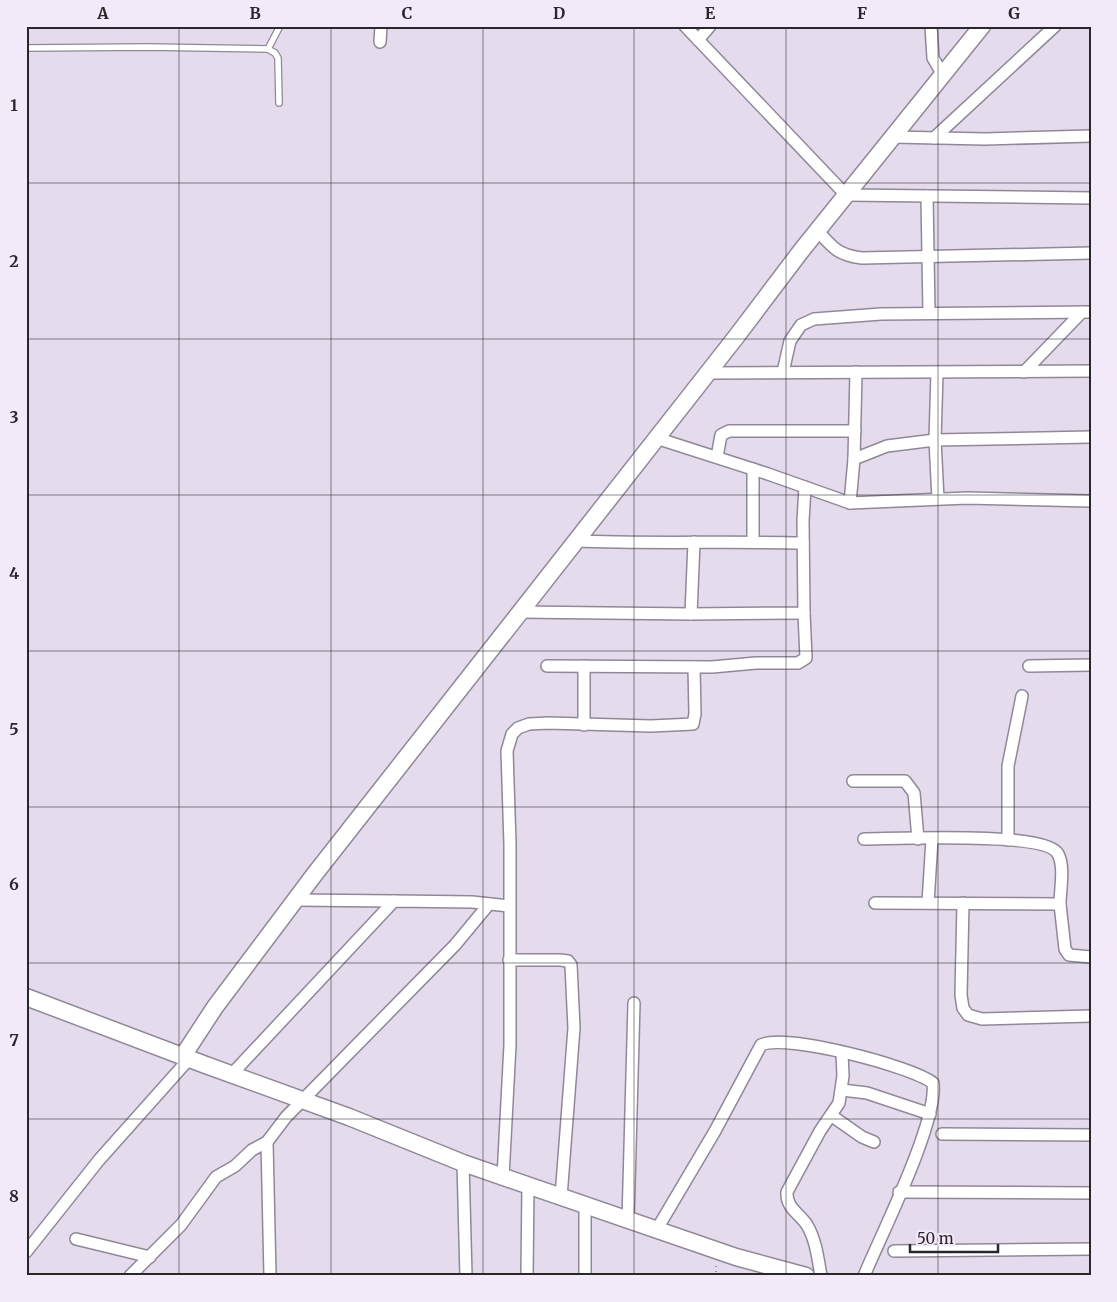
<svg xmlns="http://www.w3.org/2000/svg" width="1117" height="1302" font-family="Merriweather,serif">
	<style>
		.lines { fill: none; stroke-linecap: round; stroke-linejoin: round }
		.lane-casing { stroke: #908897; stroke-width: 8 }
		.street-casing { stroke: #908897; stroke-width: 14 }
		.secondary-casing { stroke: #908897; stroke-width: 19 }
		.path { stroke: #97909d; stroke-width: 2; stroke-dasharray: 1 4; stroke-linecap: butt }
		.lane { stroke: #fff; stroke-width: 5.5 }
		.street { stroke: #fff; stroke-width: 11 }
		.secondary { stroke: #fff; stroke-width: 16 }
		.grid { fill: none; stroke: #29262c; stroke-width: 1; stroke-opacity: 0.55 }
		.neatline { fill: none; stroke: #29262c; stroke-width: 2 }
		.grid-label { font-size: 16px; text-anchor: middle; font-weight: bold; fill: #29262c }
	</style>
	<rect width="100%" height="100%" fill="#e4dbec"/>
	<g class="lines">
		<defs>
			<g id="lane">
				<path d="M26 48 147 47 268 49 275 53 278 58 279 103"/>
				<path d="M268 49 280 26"/>
			</g>
			<g id="street">
				<path d="M685 26 846 195 1091 198"/>
				<path d="M931 26 933 58 943 75"/>
				<path d="M698 40 710 26"/>
				<path d="M380 42 381 26"/>
				<path d="M892 137 985 139 1091 136"/>
				<path d="M934 138 1055 26"/>
				<path d="M927 196 929 313"/>
				<path d="M817 230C833 248 838 255 862 258L1091 253"/>
				<path d="M783 372 790 341 801 325 814 319 881 314 1091 312"/>
				<path d="M1024 372 1082 312"/>
				<path d="M708 373 1091 371"/>
				<path d="M937 373 935 440 938 499"/>
				<path d="M656 438 768 474 850 503 854 459 887 446 935 440 1091 437"/>
				<path d="M717 457 721 435 729 431H855"/>
				<path d="M854 459 856 372"/>
				<path d="M850 503 967 498 1091 501"/>
				<path d="M575 541C651 544 727 541 803 543"/>
				<path d="M753 542V469"/>
				<path d="M520 612 691 614 804 613 803 521 805 487"/>
				<path d="M691 614 694 542"/>
				<path d="M547 666 712 667 756 663H798L806 658 804 613"/>
				<path d="M1029 666 1091 665"/>
				<path d="M584 725V666"/>
				<path d="M853 781H905L914 793 918 839"/>
				<path d="M864 839C893 839 1046 831 1058 854 1065 867 1060 890 1060 904"/>
				<path d="M1008 840V766L1022 696"/>
				<path d="M295 900 394 901"/>
				<path d="M875 903 1060 904 1065 949 1069 955 1091 957"/>
				<path d="M928 903 932 839"/>
				<path d="M963 903 961 995 963 1008 968 1015 982 1019 1091 1016"/>
				<path d="M509 960H560L568 961 571 965 574 1028 561 1197"/>
				<path d="M231 1075 394 901 472 902 509 906"/>
				<path d="M842 1090 867 1093 930 1114"/>
				<path d="M832 1116 862 1137 874 1142"/>
				<path d="M942 1134 1091 1135"/>
				<path d="M463 1163 466 1276"/>
				<path d="M503 1177 510 1045V844L507 751 512 734 518 728 529 724 548 723 651 726 693 724 695 714 694 667"/>
				<path d="M899 1192 1091 1193"/>
				<path d="M628 1221 634 1003"/>
				<path d="M657 1229 715 1131 761 1045C785 1033 911 1066 933 1083 938 1122 881 1235 864 1276"/>
				<path d="M76 1239 150 1257"/>
				<path d="M894 1251 1091 1249"/>
				<path d="M26 1252 99 1160 189 1059"/>
				<path d="M130 1276 181 1225 216 1177 235 1166 252 1150 267 1142"/>
				<path d="M270 1276 267 1142 286 1117 455 945 489 904"/>
				<path d="M527 1276 528 1185"/>
				<path d="M585 1276V1206"/>
				<path d="M821 1276C818 1259 816 1240 807 1225 799 1213 786 1208 787 1192L820 1131 839 1103 843 1076 842 1053"/>
			</g>
			<g id="secondary">
				<path d="M26 997 203 1064 349 1117 463 1163 736 1257 806 1276"/>
				<path d="M183 1056 215 1007 314 875 736 337 801 251 982 26"/>
			</g>
		</defs>
		<!-- lane casing -->
		<use href="#lane" class="lane-casing"/>
		<!-- street casing -->
		<use href="#street" class="street-casing"/>
		<!-- secondary casing -->
		<use href="#secondary" class="secondary-casing"/>
		<!-- path -->
		<path class="path" d="M716 1266V1276"/>
		<!-- lane -->
		<use href="#lane" class="lane"/>
		<!-- street -->
		<use href="#street" class="street"/>
		<!-- secondary -->
		<use href="#secondary" class="secondary"/>
	</g>
	<!-- grid -->
	<path class="grid" d="M179 26V1276M331 26V1276M483 26V1276M634 26V1276M786 26V1276M938 26V1276M26 183H1091M26 339H1091M26 495H1091M26 651H1091M26 807H1091M26 963H1091M26 1119H1091"/>
	<!-- border -->
	<rect width="1117" height="1302" fill="none" stroke="#f2e9f9" stroke-width="55"/>
	<!-- scale -->
	<path d="M910 1244v8h88v-8" fill="none" stroke="#29262c" stroke-width="2.5"/>
	<text x="917" y="1244" font-size="15" fill="#29262c" stroke="#f2e9f9" stroke-width="4" paint-order="stroke">50 m</text>
	<rect x="28" y="28" width="1062" height="1246" class="neatline"/>
	<g class="grid-label">
		<text x="103" y="19">A</text>
		<text x="255" y="19">B</text>
		<text x="407" y="19">C</text>
		<text x="559" y="19">D</text>
		<text x="710" y="19">E</text>
		<text x="862" y="19">F</text>
		<text x="1014" y="19">G</text>
		<text x="14" y="111">1</text>
		<text x="14" y="267">2</text>
		<text x="14" y="423">3</text>
		<text x="14" y="579">4</text>
		<text x="14" y="735">5</text>
		<text x="14" y="890">6</text>
		<text x="14" y="1046">7</text>
		<text x="14" y="1202">8</text>
	</g>
</svg>
